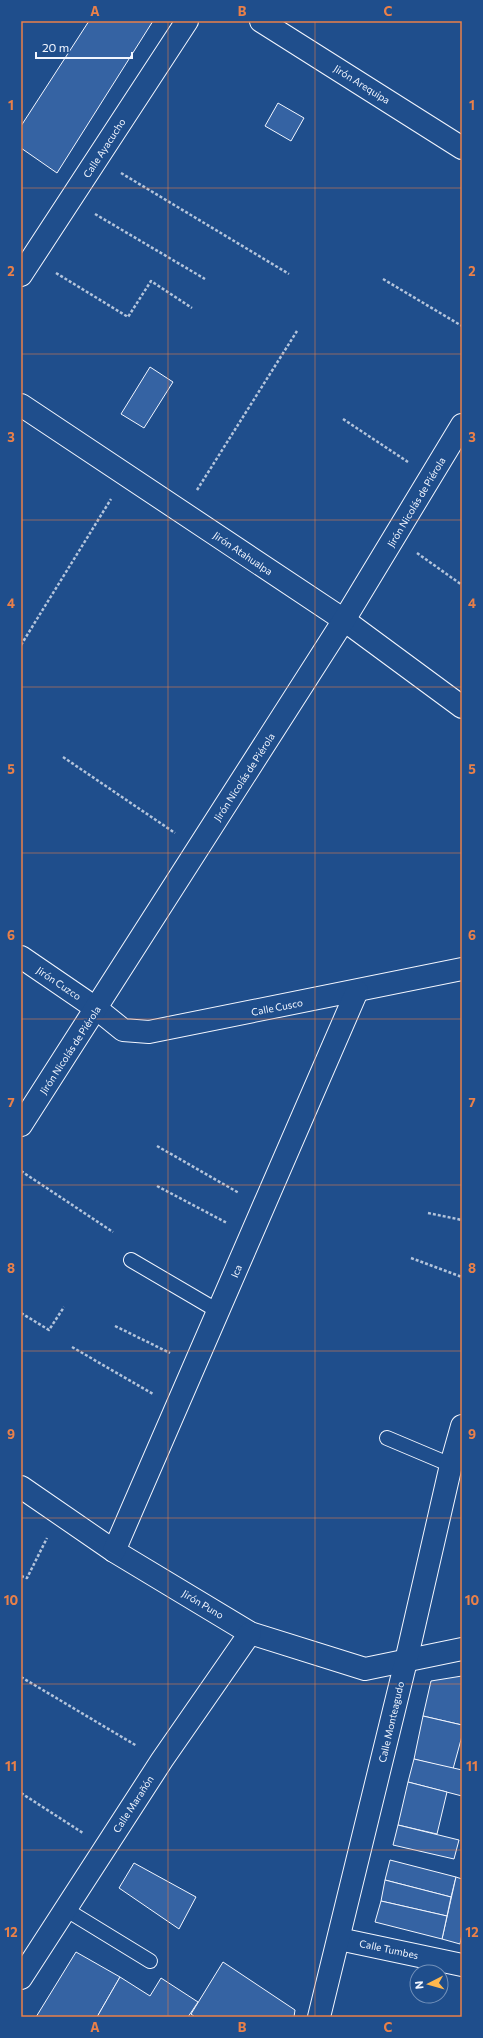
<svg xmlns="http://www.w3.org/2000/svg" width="483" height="2038" font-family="Commissioner,sans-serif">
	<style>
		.building { fill: #3563a3; stroke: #f2f6ff }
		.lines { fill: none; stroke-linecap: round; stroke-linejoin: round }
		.service-casing { stroke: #f2f6ff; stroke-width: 16 }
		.minor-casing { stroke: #f2f6ff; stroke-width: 24 }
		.path { stroke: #b3c4dc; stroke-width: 2.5; stroke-dasharray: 3 2; stroke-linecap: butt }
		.service { stroke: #1f4e8c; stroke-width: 14 }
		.minor { stroke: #1f4e8c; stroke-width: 22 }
		.grid { fill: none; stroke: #ea8049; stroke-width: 1; stroke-opacity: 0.55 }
		.labels { text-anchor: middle; stroke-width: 3; stroke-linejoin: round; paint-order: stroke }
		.street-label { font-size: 10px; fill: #f2f6ff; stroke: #1f4e8c }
		.neatline { fill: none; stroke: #ea8049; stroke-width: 1.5 }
		.grid-label { font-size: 13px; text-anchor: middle; font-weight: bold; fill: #ea8049 }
	</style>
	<rect width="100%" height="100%" fill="#1f4e8c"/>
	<!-- building -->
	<g class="building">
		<path d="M89 21H153L57 173 21 148V126Z"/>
		<path d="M278 103 304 118 291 141 265 126Z"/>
		<path d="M150 367 173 382 144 428 121 414Z"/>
		<path d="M462 1676V1725L423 1716 431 1681Z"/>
		<path d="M423 1716 462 1725V1736L453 1769 414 1759Z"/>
		<path d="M414 1759 462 1770V1796L408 1782Z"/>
		<path d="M408 1782 447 1792 437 1834 398 1825Z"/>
		<path d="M398 1825 459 1840 454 1859 393 1845Z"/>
		<path d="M390 1860 456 1877 451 1897 385 1880Z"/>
		<path d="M134 1863 196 1897 179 1929 119 1888Z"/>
		<path d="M456 1877 462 1879V1934L460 1944 442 1939Z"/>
		<path d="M385 1880 451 1897 447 1916 381 1901Z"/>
		<path d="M381 1901 447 1916 442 1939 375 1922Z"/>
		<path d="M76 1952 120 1977 97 2017H36Z"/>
		<path d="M223 1962 295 2010 294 2017H195L191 2014Z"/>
		<path d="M120 1977 150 1996 161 1978 198 2002 188 2017H97Z"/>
	</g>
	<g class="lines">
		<defs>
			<g id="service">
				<path d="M131 1260 218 1311"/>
				<path d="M387 1438 451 1465"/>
				<path d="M65 1909 150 1961"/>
			</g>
			<g id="minor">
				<path d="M261 21 462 148"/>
				<path d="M21 275 187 21"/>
				<path d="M21 405 344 620 462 707"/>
				<path d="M21 957 97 1009 123 1030 149 1032 462 969"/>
				<path d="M21 1125 344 620 462 425"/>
				<path d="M21 1487 114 1551 250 1633 365 1669 462 1649"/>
				<path d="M114 1551 357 991"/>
				<path d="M339 1939 462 1965"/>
				<path d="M21 1978 162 1760 250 1633"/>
				<path d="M319 2017 406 1661 451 1465 462 1426"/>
			</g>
		</defs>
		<!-- service casing -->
		<use href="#service" class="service-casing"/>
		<!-- minor casing -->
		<use href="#minor" class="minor-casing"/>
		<!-- path -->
		<g class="path">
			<path d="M121 173 289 274"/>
			<path d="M95 214 205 279"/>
			<path d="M56 273 128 317 151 281 192 308"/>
			<path d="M383 279 462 326"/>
			<path d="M343 419 408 462"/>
			<path d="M197 490 297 331"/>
			<path d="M417 553 462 585"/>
			<path d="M21 645 111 499"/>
			<path d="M63 757 175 833"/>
			<path d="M157 1146 239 1193"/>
			<path d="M21 1171 113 1232"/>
			<path d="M157 1186 227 1223"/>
			<path d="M428 1213 462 1220"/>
			<path d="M411 1258 462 1277"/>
			<path d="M21 1313 49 1330 64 1307"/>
			<path d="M115 1326 170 1353"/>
			<path d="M72 1347 153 1394"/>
			<path d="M21 1576 27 1578 47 1538"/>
			<path d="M21 1677 137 1746"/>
			<path d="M21 1793 83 1833"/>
		</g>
		<!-- service -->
		<use href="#service" class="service"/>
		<!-- minor -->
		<use href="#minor" class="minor"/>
	</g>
	<!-- grid -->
	<path class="grid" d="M168 21V2017M315 21V2017M21 188H462M21 354H462M21 520H462M21 687H462M21 853H462M21 1019H462M21 1185H462M21 1351H462M21 1518H462M21 1684H462M21 1850H462"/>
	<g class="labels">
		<!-- street labels -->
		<g class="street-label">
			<text transform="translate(362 84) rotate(32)" y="4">Jirón Arequipa</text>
			<text transform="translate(104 148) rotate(-57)" y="4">Calle Ayacucho</text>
			<text transform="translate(416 502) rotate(-59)" y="4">Jirón Nicolás de Piérola</text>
			<text transform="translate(243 553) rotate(34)" y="4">Jirón Atahualpa</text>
			<text transform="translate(244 777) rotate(-57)" y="4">Jirón Nicolás de Piérola</text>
			<text transform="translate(59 983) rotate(34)" y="4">Jirón Cuzco</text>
			<text transform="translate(277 1007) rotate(-11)" y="4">Calle Cusco</text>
			<text transform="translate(70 1050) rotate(-57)" y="4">Jirón Nicolás de Piérola</text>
			<text transform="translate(236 1271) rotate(-67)" y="4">Ica</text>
			<text transform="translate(203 1604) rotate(31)" y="4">Jirón Puno</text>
			<text transform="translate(391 1722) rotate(-77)" y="4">Calle Monteagudo</text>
			<text transform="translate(133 1804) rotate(-57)" y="4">Calle Marañón</text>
			<text transform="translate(389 1949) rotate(12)" y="4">Calle Tumbes</text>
		</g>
	</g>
	<!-- border -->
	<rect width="483" height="2038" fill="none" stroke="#1f4e8c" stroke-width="44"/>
	<!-- north arrow -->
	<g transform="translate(429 1984) rotate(264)"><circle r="19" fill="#1f4e8c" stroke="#7391ba"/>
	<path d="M0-3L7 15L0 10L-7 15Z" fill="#ffb74d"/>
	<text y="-6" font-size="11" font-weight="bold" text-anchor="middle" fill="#f2f6ff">N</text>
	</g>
	<!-- scale -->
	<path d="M36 52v6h96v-6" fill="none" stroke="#f2f6ff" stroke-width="2"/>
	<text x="42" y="52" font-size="12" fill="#f2f6ff" stroke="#1f4e8c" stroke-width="3" paint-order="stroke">20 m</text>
	<rect x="22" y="22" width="439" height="1994" class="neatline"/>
	<g class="grid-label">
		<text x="95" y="16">A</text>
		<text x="242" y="16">B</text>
		<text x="388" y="16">C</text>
		<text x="11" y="110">1</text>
		<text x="472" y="110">1</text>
		<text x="11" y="276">2</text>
		<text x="472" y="276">2</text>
		<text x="11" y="442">3</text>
		<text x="472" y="442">3</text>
		<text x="11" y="608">4</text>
		<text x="472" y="608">4</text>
		<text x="11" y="774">5</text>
		<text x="472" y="774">5</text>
		<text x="11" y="940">6</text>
		<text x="472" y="940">6</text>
		<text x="11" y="1107">7</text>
		<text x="472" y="1107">7</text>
		<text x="11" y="1273">8</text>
		<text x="472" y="1273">8</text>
		<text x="11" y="1439">9</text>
		<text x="472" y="1439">9</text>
		<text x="11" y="1605">10</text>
		<text x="472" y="1605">10</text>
		<text x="11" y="1771">11</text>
		<text x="472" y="1771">11</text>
		<text x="11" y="1937">12</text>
		<text x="472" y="1937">12</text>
		<text x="95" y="2032">A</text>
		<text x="242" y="2032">B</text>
		<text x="388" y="2032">C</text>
	</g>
</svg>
